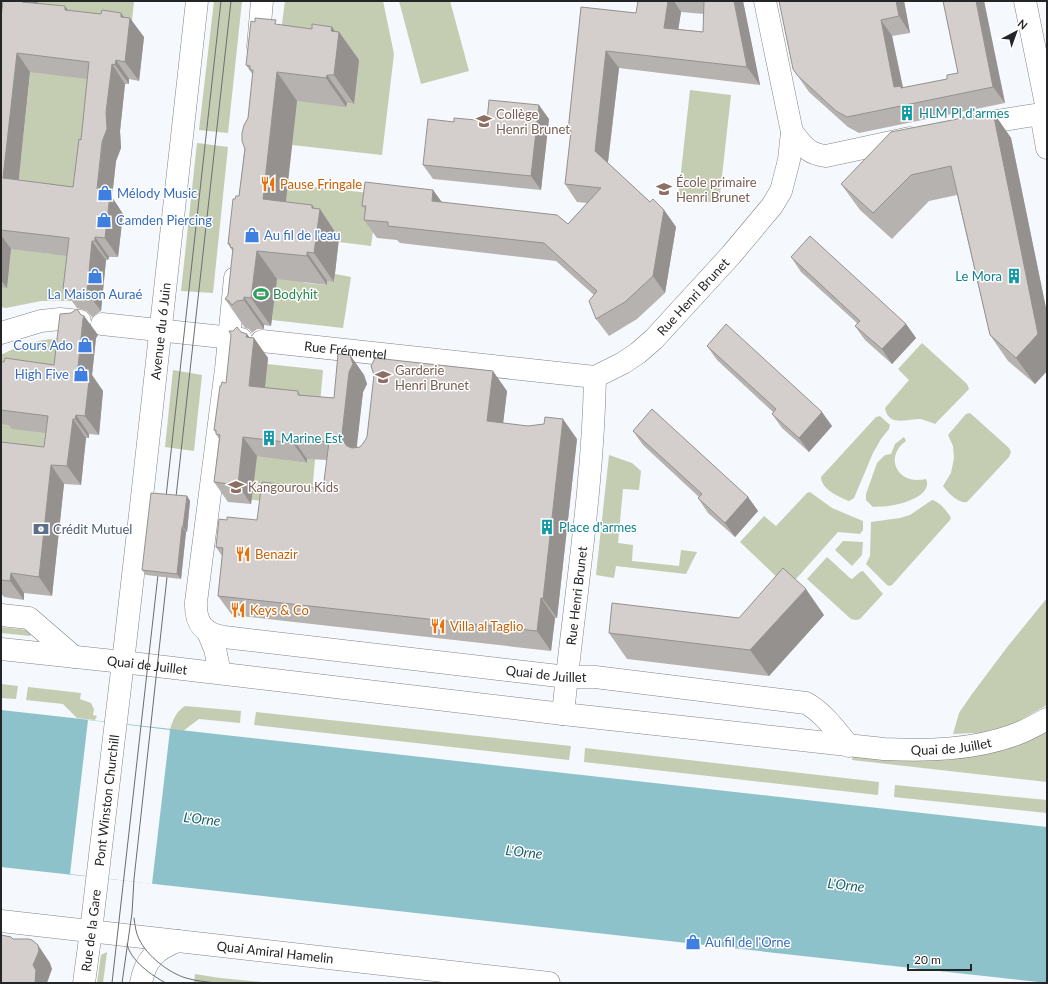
<svg xmlns="http://www.w3.org/2000/svg" width="1048" height="984" font-family="Lato,sans-serif">
	<style>
		.green { fill: #c4ccb2 }
		.water { fill: #8dc2cb }
		.pier { fill: #f5f8fc }
		.lines { fill: none; stroke-linecap: round; stroke-linejoin: round }
		.minor-casing { stroke: #818387; stroke-width: 23 }
		.major-casing { stroke: #818387; stroke-width: 23 }
		.minor { stroke: #fff; stroke-width: 22 }
		.major { stroke: #fff; stroke-width: 22 }
		.tram { stroke: #6c6d6f; stroke-width: 1 }
		.wall { fill: #b6b2af; fill-rule: evenodd }
		.shaded-wall { fill: #94918f }
		.building { fill: #d4cfcc; stroke: #94918f; fill-rule: evenodd }
		.labels { text-anchor: middle; stroke-width: 3; stroke-linejoin: round; paint-order: stroke }
		.culture-label { font-size: 13px; fill: #0d838f; stroke: #fff; text-anchor: start }
		.education-label { font-size: 13px; fill: #785e54; stroke: #fff; text-anchor: start }
		.food-label { font-size: 13px; fill: #c56008; stroke: #fff; text-anchor: start }
		.shop-label { font-size: 13px; fill: #366cbe; stroke: #fff; text-anchor: start }
		.leisure-label { font-size: 13px; fill: #27864d; stroke: #fff; text-anchor: start }
		.street-label { font-size: 13px; fill: #242526; stroke: #fff }
		.service-label { font-size: 13px; fill: #4e5e75; stroke: #fff; text-anchor: start }
		.water-label { font-size: 14px; font-style: italic; fill: #1b626c; stroke: #fff }
	</style>
	<rect width="100%" height="100%" fill="#f5f8fc"/>
	<!-- green -->
	<g class="green">
		<path d="M38 1H134L131 31 103 76 93 158 32 251 51 254H83L77 301H41L6 308 1 307V287H7Z"/>
		<path d="M214 1H242L228 133 199 130Z"/>
		<path d="M285 1H383L394 54 382 155 292 145 297 97 354 104 279 47Z"/>
		<path d="M399 1H450L469 71 421 84Z"/>
		<path d="M690 90 731 95 719 203 678 199Z"/>
		<path d="M197 143 228 147 213 293 181 291Z"/>
		<path d="M287 184 378 194 371 246 339 242V238L282 231Z"/>
		<path d="M335 274 351 277 343 328 272 320 277 275 306 283 326 285 327 281H335Z"/>
		<path d="M59 338 62 431 58 466 1 460V355C19 345 38 340 59 338Z"/>
		<path d="M922 343 967 384 969 389 935 424C930 422 925 420 920 419 907 419 888 427 885 408L909 380 898 369Z"/>
		<path d="M267 364 323 370 319 415 262 409Z"/>
		<path d="M173 370 202 375 194 451 165 447Z"/>
		<path d="M970 413 1009 448 1011 452 1009 457 967 502C959 504 948 493 943 486L951 473 954 458 953 446 948 435 966 414Z"/>
		<path d="M880 416 890 425 889 429 881 439 873 453 854 498 849 501C839 497 821 489 821 477L876 417Z"/>
		<path d="M904 437 906 441C883 457 898 486 926 479 933 494 906 503 894 505 887 507 880 506 873 507L866 500V494L877 463 885 455 891 454 895 444Z"/>
		<path d="M257 453 287 460 306 463 307 459H315L311 506 245 499Z"/>
		<path d="M609 455 632 463 641 471 639 490 623 489 618 543 633 545 632 561 679 566 681 550 697 552 686 574 616 566 614 578 596 575Z"/>
		<path d="M810 492 832 508 863 521V530L860 534 838 532 795 580H780L740 542 764 516 776 526 807 493Z"/>
		<path d="M932 500C939 501 947 511 951 518L950 520 892 585 889 586 887 585 866 564 870 556 871 522 900 518 910 515Z"/>
		<path d="M843 541 863 542 862 555 852 566 835 550Z"/>
		<path d="M827 557 850 578 852 579 860 572 863 571 883 594 860 619 856 620 851 619 807 579Z"/>
		<path d="M1047 598V705L1019 721 993 732 953 734 959 713 972 694 1008 646Z"/>
		<path d="M1 627 28 630 32 633 30 636 1 633Z"/>
		<path d="M1 684 18 686 16 699 1 698Z"/>
		<path d="M28 687 81 693 80 699 91 703 94 709 93 715 97 716 95 720 77 718 63 704 26 700Z"/>
		<path d="M185 706 241 711 240 723 199 719 183 731 170 730C173 719 176 712 185 706Z"/>
		<path d="M256 712 571 746 569 760 254 725Z"/>
		<path d="M1047 732V782L852 760 853 754 1007 748Z"/>
		<path d="M585 748 879 782 878 795 584 762Z"/>
		<path d="M895 785 1047 800V813L894 797Z"/>
		<path d="M107 952 103 983H97L101 955Z"/>
		<path d="M195 974 220 978 271 983H194Z"/>
	</g>
	<!-- water -->
	<path class="water" d="M1 710 1047 827V983L1 867Z"/>
	<!-- pier -->
	<path class="pier" d="M88 720 170 730 152 884 70 874Z"/>
	<g class="lines">
		<defs>
			<g id="minor">
				<path d="M258 47 262 1"/>
				<path d="M971 125 1047 113"/>
				<path d="M792 132C803 146 808 154 826 156L910 138"/>
				<path id="s1" d="M235 278 226 369 196 602C195 623 204 634 224 637L567 677H595L806 703C824 713 836 731 849 746"/>
				<path d="M102 324 241 339"/>
				<path d="M1 333 41 321 60 319 80 321"/>
				<path id="s2" d="M262 341 595 377 623 363 638 353 654 339 731 255 772 206 781 191 789 160 792 132 765 1"/>
				<path d="M1 615 29 618 74 657"/>
				<path d="M208 632 215 649 220 673"/>
				<path id="s3" d="M123 662 141 506 197 1"/>
				<path id="s4" d="M563 714C574 602 593 490 595 377"/>
			</g>
			<g id="major">
				<path d="M1025 1 1047 109"/>
				<path d="M1047 114 1043 125 1047 148"/>
				<path id="s5" d="M1 649 123 662 563 714 884 749C927 751 973 750 1014 735 1026 731 1036 725 1047 719"/>
				<path id="s6" d="M1 921 549 983"/>
				<path id="s7" d="M84 983 91 931 123 662"/>
				<path d="M141 983C145 960 156 949 178 941"/>
			</g>
		</defs>
		<!-- minor casing -->
		<use href="#minor" class="minor-casing"/>
		<!-- major casing -->
		<use href="#major" class="major-casing"/>
		<!-- minor -->
		<use href="#minor" class="minor"/>
		<!-- major -->
		<use href="#major" class="major"/>
		<!-- tram -->
		<g class="tram">
			<path d="M165 506 221 1"/>
			<path d="M175 506 231 1"/>
			<path d="M134 918C135 926 136 933 139 939 147 956 169 973 186 978 196 981 207 982 217 983"/>
			<path d="M127 944C130 960 152 976 166 983"/>
			<path d="M112 983 159 566"/>
			<path d="M122 983 132 913 134 879 168 568"/>
		</g>
	</g>
	<!-- wall -->
	<g class="wall">
		<path d="M638 1H743L760 85 619 68 608 163 650 202 664 210 676 227 665 293 637 319 609 336 596 319 594 295 556 261 400 243 397 240 377 238 364 220 365 210 362 206 433 190 442 202 568 224 587 203 577 202 565 184 571 135 568 131 581 7 636 13ZM681 12 704 14 703 32 678 29Z"/>
		<path d="M904 1 910 33 892 36 903 88 947 79 958 73 943 1H984L1005 103 859 133 848 127 809 92 793 69Z"/>
		<path d="M38 3 68 11 125 17 144 37 139 81 129 79V84H125L120 131 121 148 116 161 112 197 123 214 118 257H109L108 260H106L101 311 92 317 87 311 77 308 63 289 67 256 11 249 7 288 1 287V18ZM30 72 87 79 81 140 73 187 18 180Z"/>
		<path d="M279 25 312 29 332 27 335 31 339 32 359 60 354 104 347 103 346 107 297 101 285 202 315 209H320L339 238 334 282 327 281V285L277 279 271 326 264 325V329H257L252 333 249 329 245 328 225 299 228 295 233 252 230 247V246L228 244 235 199 239 196 253 75 246 65Z"/>
		<path d="M993 112 1011 138 1047 313V371L1035 384 1008 361 990 335 957 195 929 201 892 239 860 210 841 184Z"/>
		<path d="M549 119 541 190 433 179 423 165 454 122Z"/>
		<path d="M791 257 906 324 916 338 892 364 865 340 855 326 857 323 801 272Z"/>
		<path d="M81 315 84 316 98 335 96 338 92 375 103 391 99 435 89 434V438H86L81 485 64 484 52 596 24 593V600L4 597 1 593V442L44 447 46 433 12 429 9 425 1 424V362L54 365Z"/>
		<path d="M241 332 249 337 254 338 268 358 265 387 298 391 301 395 334 398 350 355 364 375 367 384 363 392 356 447H360L507 391 503 423 577 439 557 618H555L551 651 232 615 218 596 222 556 216 547 227 520H257L323 489 327 460 307 459V463L257 456 251 504 228 502 214 482 219 439 216 434V433L214 430 221 386 226 383Z"/>
		<path d="M707 346 832 426 809 452 782 428 772 414 773 412 717 360Z"/>
		<path d="M633 431 748 497 758 511 735 537 708 513 698 498 699 497 643 445Z"/>
		<path d="M187 496 190 501 187 532H186L181 579 146 575 142 570Z"/>
		<path d="M824 615 769 676 627 659 609 633 739 618Z"/>
	</g>
	<!-- shaded-wall -->
	<g class="shaded-wall">
		<path d="M22 1H38L36 21 22 2Z"/>
		<path d="M668 1H674L681 12 676 45 664 28Z"/>
		<path d="M734 1H743L760 85 747 67Z"/>
		<path d="M896 1H904L910 33 899 16Z"/>
		<path d="M976 1H984L1005 103 993 87Z"/>
		<path d="M65 6 79 25 65 10Z"/>
		<path d="M121 13 129 24 130 18 144 37 139 81 125 62 121 17Z"/>
		<path d="M881 20 892 36 903 88 894 87Z"/>
		<path d="M332 27 338 36 339 32 359 60 354 104 334 75 331 31Z"/>
		<path d="M606 51 619 68 607 169 595 151Z"/>
		<path d="M17 53 30 72 17 197 3 178Z"/>
		<path d="M116 60 129 79V84L115 65Z"/>
		<path d="M112 64 125 84 120 131 121 148 116 161 112 197 123 214 118 257 105 238 97 189Z"/>
		<path d="M277 72 297 101 283 228 263 199Z"/>
		<path d="M327 75 347 103 346 107 326 78Z"/>
		<path d="M539 105 549 119 541 190 531 176Z"/>
		<path d="M993 112 1011 138 1047 313V371L1035 384 1016 358Z"/>
		<path d="M433 190 445 207 432 201Z"/>
		<path d="M312 205 319 214 320 209 339 238 334 282 314 253 312 208Z"/>
		<path d="M664 210 676 227 665 293 653 276Z"/>
		<path d="M1 235 11 249 7 288 1 280Z"/>
		<path d="M95 237 109 257 108 260 95 241Z"/>
		<path d="M92 241 106 260 101 311 87 292Z"/>
		<path d="M257 251 277 279 271 326 251 298Z"/>
		<path d="M307 252 327 281V285L307 256Z"/>
		<path d="M244 297 264 325V329L244 300Z"/>
		<path d="M84 316 98 335 96 338 92 375 103 391 99 435 85 416 78 367 83 319Z"/>
		<path d="M906 324 916 338 892 364 882 349Z"/>
		<path d="M247 334 254 343V338L268 358 263 405 249 386 246 337Z"/>
		<path d="M350 355 364 375 367 384 363 392 356 454 357 460 343 441 342 434Z"/>
		<path d="M493 371 507 391 501 441 487 421Z"/>
		<path d="M822 412 832 426 809 452 799 438Z"/>
		<path d="M76 415 89 434V438L75 419Z"/>
		<path d="M73 419 86 438 81 485 67 466Z"/>
		<path d="M563 419 577 439 557 618 543 599Z"/>
		<path d="M243 437 257 456 251 504 238 485Z"/>
		<path d="M293 439 307 459V463L293 443Z"/>
		<path d="M51 465 64 484 52 596 39 577Z"/>
		<path d="M187 496 190 501 187 532 183 527Z"/>
		<path d="M748 497 758 511 735 537 725 523Z"/>
		<path d="M182 527 186 532 181 579 177 574Z"/>
		<path d="M11 573 24 593V600L10 581Z"/>
		<path d="M806 589 824 615 769 676 750 650Z"/>
		<path d="M541 598 555 618 551 651 537 631Z"/>
		<path d="M38 945 50 963 52 969 47 983H35L33 965Z"/>
	</g>
	<!-- building -->
	<g class="building">
		<path d="M3 1H22V2L65 6V10L101 14 102 10 121 13V17L130 18 125 62 116 60 115 65 112 64 106 112 107 129 102 142 97 189 101 190 100 193 110 195 105 238 95 237V241H92L87 292 78 298 74 292 63 289 69 238 1 230V18ZM17 53 89 62 81 140 79 139 73 187 3 178Z"/>
		<path d="M638 1H668L664 28 703 32 704 1H734L747 67 606 51 595 151 650 202 653 199 664 210 653 276 625 302 596 319 589 301 597 291 544 243 388 226V222L364 220 366 206H362L365 182 433 190 432 201 557 215 568 224 601 188 565 184 571 131H568L581 7 636 13Z"/>
		<path d="M779 1H896L899 16 881 20 894 87 901 86V88L947 79V75L958 73 943 1H976L993 87 847 117 836 111 798 76 793 69Z"/>
		<path d="M255 18 276 20 275 24 312 29V24L332 27 331 31 339 32 334 75H327L326 78 277 72 263 199 312 205V208L320 209 314 253 307 252V256L257 251 251 298 244 297V300L237 301 232 305 229 301 225 299 228 295 233 248 230 247V244H228L233 199H235L236 196H239L245 149 242 141V133L244 125 248 118 253 70H250V66L246 65 251 21 255 22Z"/>
		<path d="M489 100 539 105 531 176 423 165 428 119 454 122V118L487 121Z"/>
		<path d="M993 112 1038 334 1016 358 990 335 951 166 911 175 873 213 841 184 891 132Z"/>
		<path d="M810 236 906 324 882 349 855 326 860 321 791 257Z"/>
		<path d="M77 309 81 315 84 316 83 319 78 367H81V371L90 372 85 416 76 415 75 419H73L67 466 51 465 39 577 11 573 10 581 1 580V442L44 447 48 416 1 410V362H4L5 358 54 365 60 314 71 313Z"/>
		<path d="M726 324 822 412 799 438 772 414 776 409 707 346Z"/>
		<path d="M237 327 241 332 247 334 246 337 254 338 249 386 298 391V395L334 398 338 354 350 355 353 364 349 372 342 434 343 441 347 446 352 448 360 447 364 442 367 437 374 375 371 366 375 358 493 371 487 421 528 426 544 424 545 417 563 419 543 599 541 598 537 631 218 596 223 548 216 547 219 519 227 520V517L257 520 262 482 323 489 329 442 293 439V443L243 437 238 485 214 482 220 435 216 434V430H214L220 386H221L222 382 226 383 231 335 229 331H233Z"/>
		<path d="M652 409 748 497 725 523 698 498 702 494 633 431Z"/>
		<path d="M151 493 187 496 183 527H182L177 574 142 570Z"/>
		<path d="M783 568 806 589 750 650 609 633 612 603 739 618Z"/>
		<path d="M1 935 11 937 13 939H28L32 940 38 945 39 951 33 965 36 970 35 983H1Z"/>
	</g>
	<!-- icons -->
	<defs>
		<symbol id="building-bare" viewBox="-9 -9 18 18"><path d="M-4-6H4V6H1V3H-1V6H-4ZM-2.5-4.3h1.7v1.8h-1.7ZM.8-4.3h1.7v1.8H.8ZM-2.5-1h1.7V.8h-1.7ZM.8-1h1.7V.8H.8Z" fill="#0f9aa8" stroke="#fff" stroke-width="2.5" paint-order="stroke"/></symbol>
		<symbol id="school-bare" viewBox="-9 -9 18 18"><path d="M0-5L7-2L0 1L-7-2ZM-4 1L0 2.5L4 1V4Q0 6-4 4Z" fill="#8d6e63" stroke="#fff" stroke-width="2.5" paint-order="stroke"/></symbol>
		<symbol id="restaurant-bare" viewBox="-9 -9 18 18"><path d="M-5-6h1v4h1v-4h1v4h1v-4h1v5L-1.5 .5V6h-2V.5L-5-1ZM5-6V6H3V1.5H1.5Q1.5-4 5-6Z" fill="#e8710a" stroke="#fff" stroke-width="2.5" paint-order="stroke"/></symbol>
		<symbol id="shop-bare" viewBox="-9 -9 18 18"><path d="M-5-2.5h2.3a2.7 3.5 0 0 1 5.4 0H5L5.5 6h-11ZM-1.5-2.5h3a1.5 2.3 0 0 0-3 0Z" fill="#3f7fe0" stroke="#fff" stroke-width="2.5" paint-order="stroke"/></symbol>
		<symbol id="stadium-bare" viewBox="-9 -9 18 18"><path d="M0-5a6.5 5 0 1 0 0 10a6.5 5 0 1 0 0-10ZM-3.5-1.8h7v3.6h-7Z" fill="#2e9e5b" stroke="#fff" stroke-width="2.5" paint-order="stroke"/></symbol>
		<symbol id="bank-bare" viewBox="-9 -9 18 18"><path d="M-6-4H6V4H-6ZM0-2.3a2.3 2.3 0 1 0 0 4.6a2.3 2.3 0 1 0 0-4.6Z" fill="#5c6f8a" stroke="#fff" stroke-width="2.5" paint-order="stroke"/></symbol>
	</defs>
	<g fill-rule="evenodd">
		<use href="#building-bare" x="896" y="102" width="22" height="22"/>
		<use href="#school-bare" x="473" y="110" width="22" height="22"/>
		<use href="#restaurant-bare" x="257" y="173" width="22" height="22"/>
		<use href="#school-bare" x="653" y="178" width="22" height="22"/>
		<use href="#shop-bare" x="94" y="182" width="22" height="22"/>
		<use href="#shop-bare" x="93" y="209" width="22" height="22"/>
		<use href="#shop-bare" x="241" y="224" width="22" height="22"/>
		<use href="#shop-bare" x="84" y="265" width="22" height="22"/>
		<use href="#building-bare" x="1003" y="265" width="22" height="22"/>
		<use href="#stadium-bare" x="250" y="283" width="22" height="22"/>
		<use href="#shop-bare" x="74" y="334" width="22" height="22"/>
		<use href="#shop-bare" x="70" y="363" width="22" height="22"/>
		<use href="#school-bare" x="372" y="366" width="22" height="22"/>
		<use href="#building-bare" x="258" y="427" width="22" height="22"/>
		<use href="#school-bare" x="225" y="476" width="22" height="22"/>
		<use href="#building-bare" x="536" y="516" width="22" height="22"/>
		<use href="#bank-bare" x="30" y="518" width="22" height="22"/>
		<use href="#restaurant-bare" x="232" y="543" width="22" height="22"/>
		<use href="#restaurant-bare" x="227" y="599" width="22" height="22"/>
		<use href="#restaurant-bare" x="427" y="615" width="22" height="22"/>
		<use href="#shop-bare" x="682" y="931" width="22" height="22"/>
	</g>
	<g class="labels">
		<!-- culture labels -->
		<g class="culture-label">
			<text x="919" y="118">HLM Pl d'armes</text>
			<text x="1002" y="281" text-anchor="end">Le Mora</text>
			<text x="281" y="443">Marine Est</text>
			<text x="559" y="532">Place d'armes</text>
		</g>
		<!-- education labels -->
		<g class="education-label">
			<text x="496" y="119">Collège<tspan x="496" dy="15">Henri Brunet</tspan></text>
			<text x="676" y="187">École primaire<tspan x="676" dy="15">Henri Brunet</tspan></text>
			<text x="395" y="375">Garderie<tspan x="395" dy="15">Henri Brunet</tspan></text>
			<text x="248" y="492">Kangourou Kids</text>
		</g>
		<!-- food labels -->
		<g class="food-label">
			<text x="280" y="189">Pause Fringale</text>
			<text x="255" y="559">Benazir</text>
			<text x="250" y="615">Keys &amp; Co</text>
			<text x="450" y="631">Villa al Taglio</text>
		</g>
		<!-- shop labels -->
		<g class="shop-label">
			<text x="117" y="198">Mélody Music</text>
			<text x="116" y="225">Camden Piercing</text>
			<text x="264" y="240">Au fil de l'eau</text>
			<text x="95" y="299" text-anchor="middle">La Maison Auraé</text>
			<text x="73" y="350" text-anchor="end">Cours Ado</text>
			<text x="69" y="379" text-anchor="end">High Five</text>
			<text x="705" y="947">Au fil de l'Orne</text>
		</g>
		<!-- leisure labels -->
		<g class="leisure-label">
			<text x="273" y="299">Bodyhit</text>
		</g>
		<!-- street labels -->
		<g class="street-label">
			<text dy="5" stroke="none"><textPath href="#s2" startOffset="463">Rue Henri Brunet</textPath></text>
			<text dy="5" stroke="none"><textPath href="#s3" startOffset="333">Avenue du 6 Juin</textPath></text>
			<text dy="5" stroke="none"><textPath href="#s2" startOffset="84">Rue Frémentel</textPath></text>
			<text dy="5" stroke="none"><textPath href="#s4" startOffset="119">Rue Henri Brunet</textPath></text>
			<text dy="5" stroke="none"><textPath href="#s5" startOffset="147">Quai de Juillet</textPath></text>
			<text dy="5" stroke="none"><textPath href="#s1" startOffset="701">Quai de Juillet</textPath></text>
			<text dy="5" stroke="none"><textPath href="#s5" startOffset="956">Quai de Juillet</textPath></text>
			<text dy="5" stroke="none"><textPath href="#s7" startOffset="184">Pont Winston Churchill</textPath></text>
			<text dy="5" stroke="none"><textPath href="#s7" startOffset="53">Rue de la Gare</textPath></text>
			<text dy="5" stroke="none"><textPath href="#s6" startOffset="276">Quai Amiral Hamelin</textPath></text>
		</g>
		<!-- service labels -->
		<g class="service-label">
			<text x="53" y="534">Crédit Mutuel</text>
		</g>
		<!-- water labels -->
		<g class="water-label">
			<text transform="translate(202 819) rotate(6)" y="5">L'Orne</text>
			<text transform="translate(524 852) rotate(6)" y="5">L'Orne</text>
			<text transform="translate(846 885) rotate(6)" y="5">L'Orne</text>
		</g>
	</g>
	<!-- border -->
	<rect width="1048" height="984" fill="none" stroke="#242526" stroke-width="4"/>
	<!-- north arrow -->
	<g transform="translate(1016 32) rotate(41)" stroke="#ffffff" stroke-width="3" paint-order="stroke">
	<path d="M0-3L7 15L0 10L-7 15Z" fill="#242526"/>
	<text y="-6" font-size="11" font-weight="bold" text-anchor="middle" fill="#242526">N</text>
	</g>
	<!-- scale -->
	<path d="M908 964v6h63v-6" fill="none" stroke="#242526" stroke-width="2"/>
	<text x="914" y="964" font-size="12" fill="#242526" stroke="#ffffff" stroke-width="3" paint-order="stroke">20 m</text>
</svg>
